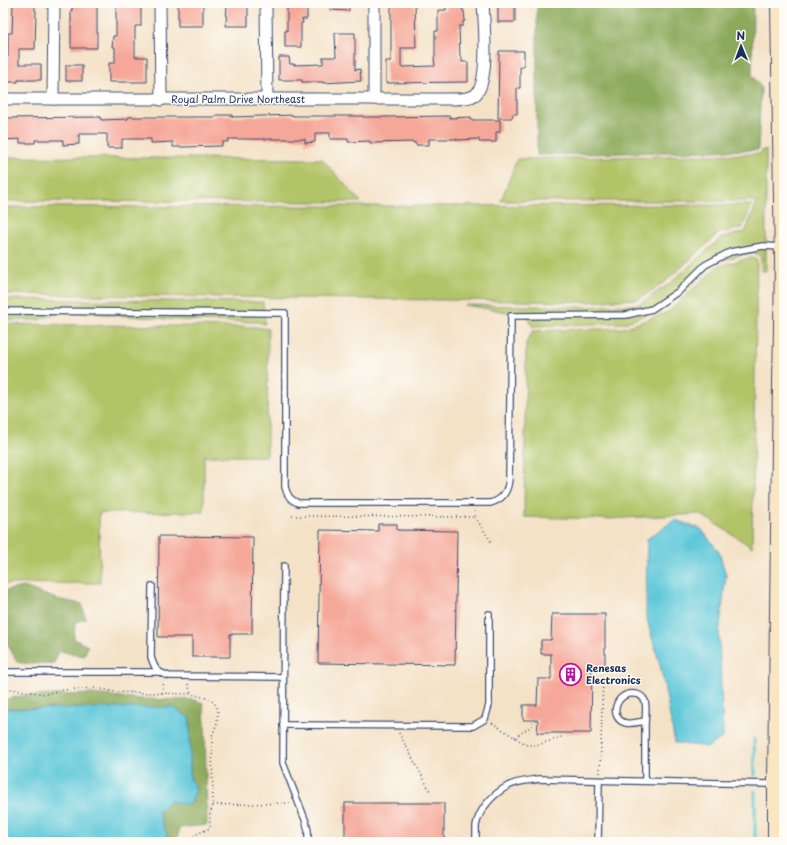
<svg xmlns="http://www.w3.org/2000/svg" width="787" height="845" font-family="'Playpen Sans',sans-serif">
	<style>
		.green { fill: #b2c468; stroke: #667a63 }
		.forest { fill: #8daa5c; stroke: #546c5d }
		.water { fill: #5ec8d9; stroke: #3c7c9c }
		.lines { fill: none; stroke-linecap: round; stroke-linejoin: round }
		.stream { stroke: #5ec8d9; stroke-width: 3 }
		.building { fill: #f5a899 }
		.lane-casing { stroke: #3c4a6e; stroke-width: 8 }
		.street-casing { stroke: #3c4a6e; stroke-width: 13 }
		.secondary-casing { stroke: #3c4a6e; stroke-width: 18 }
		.path { stroke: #3c4a6e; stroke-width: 1.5; stroke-dasharray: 1 3; stroke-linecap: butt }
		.lane { stroke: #fff; stroke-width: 5.5 }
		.street { stroke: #fff; stroke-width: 11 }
		.secondary { stroke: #fbe6c4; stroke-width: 16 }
		.labels { text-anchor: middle; stroke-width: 3; stroke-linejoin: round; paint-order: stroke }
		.street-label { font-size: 10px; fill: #1b2f5e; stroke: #fdfcf7 }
		.poi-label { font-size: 10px; font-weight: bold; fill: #1b2f5e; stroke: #fdfcf7; text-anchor: start }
	</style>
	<rect width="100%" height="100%" fill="#fdfcf7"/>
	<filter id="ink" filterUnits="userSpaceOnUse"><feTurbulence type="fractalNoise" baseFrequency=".025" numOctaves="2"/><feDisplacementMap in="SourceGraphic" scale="8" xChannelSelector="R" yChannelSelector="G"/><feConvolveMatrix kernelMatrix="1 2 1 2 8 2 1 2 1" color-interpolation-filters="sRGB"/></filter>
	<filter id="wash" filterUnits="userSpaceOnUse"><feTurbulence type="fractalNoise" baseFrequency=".012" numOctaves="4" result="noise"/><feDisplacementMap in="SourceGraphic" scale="16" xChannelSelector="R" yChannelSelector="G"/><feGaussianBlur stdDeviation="0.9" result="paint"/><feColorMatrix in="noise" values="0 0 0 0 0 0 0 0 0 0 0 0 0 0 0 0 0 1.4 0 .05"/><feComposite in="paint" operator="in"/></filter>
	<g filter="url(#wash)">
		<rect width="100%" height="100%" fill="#f4e2c7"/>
		<!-- green -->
		<g class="green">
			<path d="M762 150H766V271H761V259L760 256 757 254 749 253 717 262 666 307 624 323 532 326 527 315 464 305 585 307 639 304 669 284 721 238 744 232 746 230 755 207 756 204 754 202 751 201H501L517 159 758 154H761Z"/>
			<path d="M3 157 322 159 361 202 3 201Z"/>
			<path d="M752 205 742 228 719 233 666 281 639 299 585 302 3 294V207Z"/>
			<path d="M750 258 757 259 752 547 700 514 606 519 524 517 526 343 533 331 624 328 668 312 718 266Z"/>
			<path d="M3 299 263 302 265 324 257 322 194 321 63 311 38 320H3Z"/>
			<path d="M3 324 256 327 268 329 267 456H204V512L99 513 100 583 3 584Z"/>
		</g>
		<!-- forest -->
		<g class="forest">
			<path d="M537 3H753L752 75 761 87 758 150 537 155Z"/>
			<path d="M24 587 56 599 82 604 86 619 75 622 74 639 88 646 84 656 59 651 54 663 29 664 17 662 3 635V591Z"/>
			<path d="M91 694 141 699 195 700 203 703 205 723 207 825 179 828 177 842H166L167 835 158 813 169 801 196 790 190 778V718L3 709V700L21 696Z"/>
		</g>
		<!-- water -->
		<g class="water">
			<path d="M675 520 701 529 719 552 726 575 719 635 723 737 708 747 675 743 661 669 646 616 647 539 661 529Z"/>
			<path d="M172 707 190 718V778L196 790 190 805 169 801 158 812 167 835 166 842H3V709Z"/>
		</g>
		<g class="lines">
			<!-- stream -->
			<g class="stream">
				<path d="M754 739 755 775"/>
				<path d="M755 791V842"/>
			</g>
		</g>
		<g id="blocks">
			<!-- building -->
			<g class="building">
				<path d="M13 3H35V11H36L35 49H19V64H41V80H18V82H3V56L8 57V33H12Z"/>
				<path d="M72 3H97V48H71V10L72 11Z"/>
				<path d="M116 3H141V26H135V57H147V82H109V63H115V47H112L113 36H116Z"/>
				<rect x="178" y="3" width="25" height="23"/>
				<path d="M227 3H248V26H226Z"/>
				<path d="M287 3H307V19H302L303 23H301V47H285V31H287Z"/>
				<path d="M330 3H349V11L330 10Z"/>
				<path d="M391 3H415L416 48H401V67L435 66 434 57H435V31H438V10H446V3H462L463 11H464L465 21H463V26H459L460 57H462V62H468V82L386 83V61H391Z"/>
				<rect x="498" y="6" width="17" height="16"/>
				<path d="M335 33H355V70L360 69 361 81 323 83V82H302V80H279V57H289L290 64H294V65L323 64V57H336Z"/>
				<path d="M499 51H524V67H520V88H517V114H513L512 118H498Z"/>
				<rect x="66" y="65" width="16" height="16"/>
				<path d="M216 115H232V117L293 115V116H363V117H385L450 116V118L471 117V120H500V132H496V142H479V139L457 140V139H429V145H416V143H414V142L370 143V141L348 142V139H330V133H315V142L305 143V139H228V142H222V146L183 147H173V142L151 143V139H122V148H107V134H79V144L63 145V140H35V143H20V139L3 140V118L101 117V120L128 119V117H216Z"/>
				<path d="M378 524H397V530L457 531 455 665 318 663 320 530 378 531Z"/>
				<path d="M159 536 253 537 252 634H230V657H192V637H158Z"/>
				<path d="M552 614H605V668H592L591 733H537L538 720H523V705H537L538 679H551V654H541V640H551Z"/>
				<rect x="345" y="803" width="99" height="39"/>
			</g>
		</g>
	</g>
	<g filter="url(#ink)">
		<use href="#blocks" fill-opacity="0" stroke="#3c4a6e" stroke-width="1"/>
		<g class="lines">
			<defs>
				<g id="lane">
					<path d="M3 311 285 313V487C287 495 290 500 298 503H490C503 500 508 491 509 479L511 316 626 315 652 309 679 291 705 265 730 252 763 246 781 247"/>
					<path d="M284 566 283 763 306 822 308 831V842"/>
					<path d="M152 586 151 657C155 670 157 672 169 676L283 677"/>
					<path d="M3 672H159"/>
					<path d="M283 725 473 726 485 719 489 705V614"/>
					<path d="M645 781V726C645 718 647 708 645 701 643 697 639 694 635 694 615 691 608 719 626 723 632 724 639 722 645 721"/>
					<path d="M476 842C476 837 476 831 476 826 479 809 493 794 508 786 517 781 528 781 539 779L774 784"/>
					<path d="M598 842 599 781"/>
				</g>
				<g id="street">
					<path d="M160 3 161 100"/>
					<path d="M266 3 267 99"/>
					<path d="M3 99H453C460 99 469 99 475 95 490 83 484 22 483 3"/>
					<path d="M53 99 54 3"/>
					<path d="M374 99V3"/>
				</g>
				<path id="secondary" d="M776 842V784L780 445 783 264 779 3"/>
			</defs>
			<!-- lane casing -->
			<use href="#lane" class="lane-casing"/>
			<!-- street casing -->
			<use href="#street" class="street-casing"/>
			<!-- secondary casing -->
			<use href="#secondary" class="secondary-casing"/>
			<!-- path -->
			<g class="path">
				<path d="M292 516 475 517V510"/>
				<path d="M475 517 492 543"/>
				<path d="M188 684 191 694"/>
				<path d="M3 691 11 689 45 694 61 690 97 688 116 692 191 694 210 699 215 704 218 711 217 723 212 736 213 805 210 814V828L197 834 185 842"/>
				<path d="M162 693 164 681"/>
				<path d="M492 723 527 745H538L564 736"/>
				<path d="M399 733 430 791"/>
				<path d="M515 737 532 726 533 722"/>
				<path d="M600 773 603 678"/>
				<path d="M213 805 291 803"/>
			</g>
			<!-- lane -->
			<use href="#lane" class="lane"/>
			<!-- street -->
			<use href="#street" class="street"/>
			<!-- secondary -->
			<use href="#secondary" class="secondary"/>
		</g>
	</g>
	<!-- icons -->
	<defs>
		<symbol id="building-ring" viewBox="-11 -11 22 22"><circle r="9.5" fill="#fdfcf7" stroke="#b5179e" stroke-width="1.5"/><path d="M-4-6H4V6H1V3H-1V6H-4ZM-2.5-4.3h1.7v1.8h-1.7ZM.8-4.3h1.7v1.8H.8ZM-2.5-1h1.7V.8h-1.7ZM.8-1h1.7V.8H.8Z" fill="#b5179e"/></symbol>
	</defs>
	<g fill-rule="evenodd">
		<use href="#building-ring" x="558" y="662" width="25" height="25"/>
	</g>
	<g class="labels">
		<!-- street labels -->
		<g class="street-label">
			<text x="238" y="103">Royal Palm Drive Northeast</text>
		</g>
		<!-- poi labels -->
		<g class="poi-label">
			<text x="586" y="672">Renesas<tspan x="586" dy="12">Electronics</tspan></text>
		</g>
	</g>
	<!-- margin -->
	<rect width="787" height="845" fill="none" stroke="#fdfcf7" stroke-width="16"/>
	<!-- north arrow -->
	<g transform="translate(741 46) rotate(359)" stroke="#fdfcf7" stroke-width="3" paint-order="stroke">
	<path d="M0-3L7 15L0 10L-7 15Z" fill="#1b2f5e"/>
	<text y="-6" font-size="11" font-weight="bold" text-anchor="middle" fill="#1b2f5e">N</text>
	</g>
</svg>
